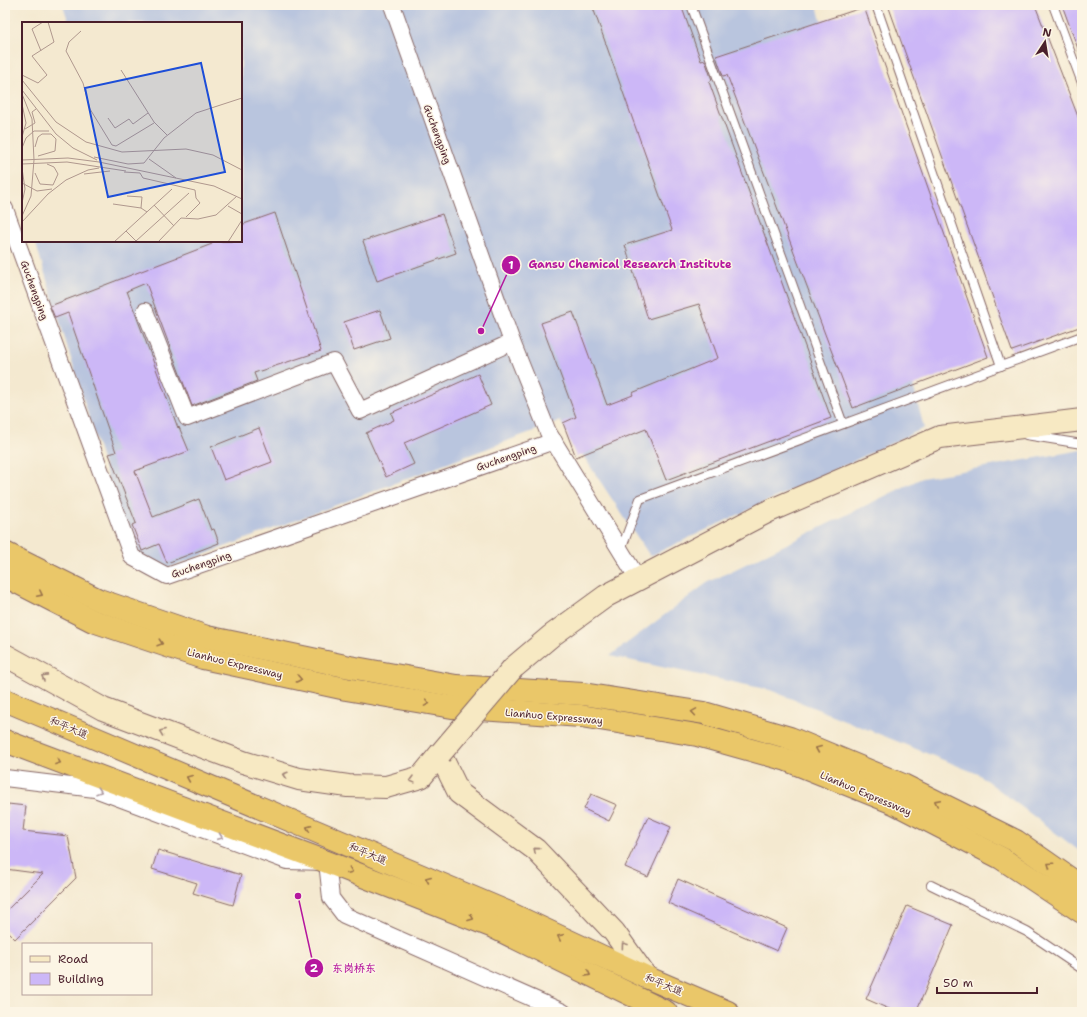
<svg xmlns="http://www.w3.org/2000/svg" width="1087" height="1017" font-family="'Shantell Sans','LXGW WenKai TC',sans-serif">
	<style>
		.industrial { fill: #b9c5de }
		.building { fill: #ccb7f7 }
		.lines { fill: none; stroke-linecap: round; stroke-linejoin: round }
		.lane-casing { stroke: #866665; stroke-width: 10 }
		.street-casing { stroke: #866665; stroke-width: 18 }
		.secondary-casing { stroke: #866665; stroke-width: 24 }
		.highway-casing { stroke: #866665; stroke-width: 24 }
		.lane { stroke: #fff; stroke-width: 8 }
		.street { stroke: #fff; stroke-width: 16 }
		.secondary { stroke: #f7e9c3; stroke-width: 22 }
		.highway { stroke: #eac769; stroke-width: 22 }
		.secondary-bridge-casing { stroke: #866665; stroke-width: 24; stroke-linecap: butt }
		.secondary-bridge { stroke: #f7e9c3; stroke-width: 22 }
		.oneway { stroke: #9a734a }
		.oneway2 { stroke: #a08477 }
		.oneway3 { stroke: #ae9aa0 }
		.labels { text-anchor: middle; stroke-width: 3; stroke-linejoin: round; paint-order: stroke }
		.street-label { font-size: 10px; fill: #4a1f2b; stroke: #fcf5e5 }
		.inset-road { fill: none; stroke: #b0988e; stroke-width: 1 }
		.view { fill: #1d4ed8; fill-opacity: 0.15; stroke: #1d4ed8; stroke-width: 2 }
		.inset-edge { fill: none; stroke: #4a1f2b; stroke-width: 2 }
		.leader { fill: none; stroke: #b5179e; stroke-width: 1.5 }
		.callout-dot { fill: #b5179e; stroke: #fcf5e5; stroke-width: 1.5 }
		.mark-label { font-size: 12px; text-anchor: middle; font-weight: bold; fill: #fff }
		.callout-label { font-size: 11px; text-anchor: middle; font-weight: bold; fill: #b5179e; stroke: #fcf5e5; stroke-width: 3; stroke-linejoin: round; paint-order: stroke }
	</style>
	<rect width="100%" height="100%" fill="#fcf5e5"/>
	<filter id="ink" filterUnits="userSpaceOnUse"><feTurbulence type="fractalNoise" baseFrequency=".025" numOctaves="2"/><feDisplacementMap in="SourceGraphic" scale="8" xChannelSelector="R" yChannelSelector="G"/><feConvolveMatrix kernelMatrix="1 2 1 2 8 2 1 2 1" color-interpolation-filters="sRGB"/></filter>
	<filter id="wash" filterUnits="userSpaceOnUse"><feTurbulence type="fractalNoise" baseFrequency=".012" numOctaves="4" result="noise"/><feDisplacementMap in="SourceGraphic" scale="16" xChannelSelector="R" yChannelSelector="G"/><feGaussianBlur stdDeviation="0.9" result="paint"/><feColorMatrix in="noise" values="0 0 0 0 0 0 0 0 0 0 0 0 0 0 0 0 0 1.4 0 .05"/><feComposite in="paint" operator="in"/></filter>
	<g filter="url(#wash)">
		<rect width="100%" height="100%" fill="#f4e9d0"/>
		<!-- industrial -->
		<g class="industrial">
			<path d="M63 5H817L924 428 650 556 560 421 147 576 128 545 35 241H241V23H69Z"/>
			<path d="M1082 450V853L978 774 770 690 610 656 707 583 922 478Z"/>
		</g>
		<g id="blocks">
			<!-- building -->
			<g class="building">
				<path d="M592 5H681L701 61 705 60 712 80 709 82 831 418 666 480 646 429 576 457 563 423 576 417 541 323 573 312 607 405 633 395 632 393 718 358 699 304 648 319 625 245 672 230Z"/>
				<path d="M888 5H1035L1082 127V326L1012 351Z"/>
				<path d="M1062 5H1082V57H1081Z"/>
				<path d="M864 7 988 357 853 408 727 75 723 76 716 56Z"/>
				<path d="M275 213 321 351 254 373 257 381 192 406 146 283 127 291 178 428 179 427 189 451 135 471 153 517 199 499 211 530 214 529 219 543 167 563 159 544 142 551 132 525 136 523 109 454 116 452 68 313 55 318 50 306 212 244 211 241H241V225Z"/>
				<path d="M442 214 456 253 377 281 363 241Z"/>
				<path d="M380 310 390 338 354 350 344 322Z"/>
				<path d="M478 374 491 405 404 443 414 464 386 477 366 433 394 420 391 413Z"/>
				<path d="M259 428 272 462 224 480 211 447Z"/>
				<path d="M591 794 617 805 609 821 584 809Z"/>
				<path d="M8 804 26 806 23 831 68 836 76 878 15 939 5 929V912L43 874 5 869V829Z"/>
				<path d="M648 817 671 827 648 877 625 867Z"/>
				<path d="M158 850 241 875 233 905 193 893 197 883 152 869Z"/>
				<path d="M678 879 787 928 777 951 668 903Z"/>
				<path d="M907 906 953 925 916 1012H896L866 999Z"/>
			</g>
		</g>
	</g>
	<g filter="url(#ink)">
		<use href="#blocks" fill-opacity="0" stroke="#866665" stroke-width="1"/>
		<g class="lines">
			<defs>
				<g id="lane">
					<path d="M691 5 843 424"/>
					<path d="M876 5 1001 366"/>
					<path d="M1053 5 1082 83"/>
					<path d="M1026 435 1082 444"/>
					<path d="M621 550 640 499 1082 336"/>
					<path d="M931 885 1027 932 1082 969"/>
				</g>
				<g id="street">
					<path d="M392 5 512 342 548 432 638 579"/>
					<path d="M5 209 132 557 167 576 554 441"/>
					<path d="M145 311 187 418 334 362 360 411 512 342"/>
					<path d="M5 778 95 789 287 861 327 862 331 898 344 915 563 1012"/>
				</g>
				<g id="secondary">
					<path d="M5 655 103 709 243 762 299 779 348 786 386 787 421 777 440 754 459 793 536 850 614 932 646 977"/>
					<path d="M513 668 551 636 606 596 767 512 940 437 1082 420"/>
				</g>
				<g id="highway">
					<path d="M5 553 99 600 207 637 350 667 456 686 583 694 704 713 790 738 903 785 1016 841 1082 887"/>
					<path d="M5 576 93 621 203 658 346 689 452 707 581 716 697 735 787 760 894 803 1001 858 1082 912"/>
					<path d="M5 700 507 912 646 977 728 1012"/>
					<path d="M5 741 327 862 491 926 666 1012"/>
				</g>
			</defs>
			<!-- lane casing -->
			<use href="#lane" class="lane-casing"/>
			<!-- street casing -->
			<use href="#street" class="street-casing"/>
			<!-- secondary casing -->
			<use href="#secondary" class="secondary-casing"/>
			<!-- highway casing -->
			<use href="#highway" class="highway-casing"/>
			<!-- lane -->
			<use href="#lane" class="lane"/>
			<!-- street -->
			<use href="#street" class="street"/>
			<!-- secondary -->
			<use href="#secondary" class="secondary"/>
			<!-- highway -->
			<use href="#highway" class="highway"/>
			<defs>
				<path id="secondary-bridge" d="M440 754 513 668"/>
			</defs>
			<!-- secondary-bridge casing -->
			<use href="#secondary-bridge" class="secondary-bridge-casing"/>
			<!-- secondary-bridge -->
			<use href="#secondary-bridge" class="secondary-bridge"/>
		</g>
		<!-- one-way arrows -->
		<defs><path id="oneway-chevron" d="M-2-3.5L2.5 0L-2 3.5" fill="none" stroke-width="1.6" stroke-linecap="round" stroke-linejoin="round"/></defs>
		<g class="oneway">
			<use href="#oneway-chevron" transform="translate(40 594) rotate(27)"/>
			<use href="#oneway-chevron" transform="translate(160 643) rotate(18)"/>
			<use href="#oneway-chevron" transform="translate(299 679) rotate(12)"/>
			<use href="#oneway-chevron" transform="translate(427 703) rotate(10)"/>
			<use href="#oneway-chevron" transform="translate(694 712) rotate(-171)"/>
			<use href="#oneway-chevron" transform="translate(818 749) rotate(-157)"/>
			<use href="#oneway-chevron" transform="translate(58 762) rotate(20)"/>
			<use href="#oneway-chevron" transform="translate(189 778) rotate(-157)"/>
			<use href="#oneway-chevron" transform="translate(937 802) rotate(-154)"/>
			<use href="#oneway-chevron" transform="translate(309 828) rotate(-157)"/>
			<use href="#oneway-chevron" transform="translate(1050 865) rotate(-145)"/>
			<use href="#oneway-chevron" transform="translate(350 871) rotate(21)"/>
			<use href="#oneway-chevron" transform="translate(428 879) rotate(-157)"/>
			<use href="#oneway-chevron" transform="translate(471 918) rotate(21)"/>
			<use href="#oneway-chevron" transform="translate(560 937) rotate(-155)"/>
			<use href="#oneway-chevron" transform="translate(588 974) rotate(26)"/>
		</g>
		<g class="oneway2">
			<use href="#oneway-chevron" transform="translate(44 677) rotate(-151)"/>
			<use href="#oneway-chevron" transform="translate(162 732) rotate(-159)"/>
			<use href="#oneway-chevron" transform="translate(285 775) rotate(-163)"/>
			<use href="#oneway-chevron" transform="translate(412 780) rotate(165)"/>
			<use href="#oneway-chevron" transform="translate(536 850) rotate(-139)"/>
			<use href="#oneway-chevron" transform="translate(624 945) rotate(-126)"/>
		</g>
		<g class="oneway3">
			<use href="#oneway-chevron" transform="translate(99 791) rotate(19)"/>
			<use href="#oneway-chevron" transform="translate(220 837) rotate(21)"/>
		</g>
	</g>
	<g class="labels">
		<!-- street labels -->
		<g class="street-label">
			<text transform="translate(438 134) rotate(70)" y="4">Guchengping</text>
			<text transform="translate(35 290) rotate(70)" y="4">Guchengping</text>
			<text transform="translate(506 457) rotate(-19)" y="4">Guchengping</text>
			<text transform="translate(201 564) rotate(-19)" y="4">Guchengping</text>
			<text transform="translate(235 663) rotate(14)" y="4">Lianhuo Expressway</text>
			<text transform="translate(554 716) rotate(5)" y="4">Lianhuo Expressway</text>
			<text transform="translate(69 727) rotate(23)" y="4">和平大道</text>
			<text transform="translate(866 793) rotate(23)" y="4">Lianhuo Expressway</text>
			<text transform="translate(368 853) rotate(23)" y="4">和平大道</text>
			<text transform="translate(664 984) rotate(23)" y="4">和平大道</text>
		</g>
	</g>
	<!-- overview -->
	<g transform="translate(22 22)">
		<rect width="220" height="220" fill="#f4e9d0"/>
		<path class="inset-road" d="M59 9 47 20 44 29 61 61 68 87 90 123 94 124 132 101M19 29 10 7 21 0M99 48 132 100 145 113M0 53 16 61 25 53 10 34 32 20 26 0M0 58 34 100 64 120 100 130 164 127 191 133 220 148M0 68 34 112 51 126 75 138M0 72 10 97 12 138 9 174 0 194M0 82 4 101 0 115M86 96 93 106 107 97 111 102 126 91M3 107 13 101 10 90 14 87M13 125 16 115 20 112H29L34 117 33 129 16 134M0 126 4 116 12 109H27M72 135 106 142 122 141 142 116 174 91 220 76M127 137 154 156M0 138 46 136 77 140 192 164 220 177M0 142 45 140 104 149M0 146 3 167 0 181M102 150 118 151 121 156 173 168 174 176 178 181 164 195M13 151 18 162 31 163 36 152 32 145 25 142M62 152 88 149M0 161 15 169 30 167M105 174 120 175 119 186M91 182 119 186 125 190M132 183 152 204M206 184 220 192M0 200 26 172 44 158 66 148 77 146M104 209 115 220M114 219 167 171M92 220 150 167M136 220 159 196 176 197 194 193 215 174M206 220 220 198"/>
		<path class="view" d="M179 41 203 150 86 175 63 66Z"/>
		<rect width="220" height="220" class="inset-edge"/>
	</g>
	<!-- callouts -->
	<path class="leader" d="M481 331L511 265M298 896L314 968"/>
	<g class="callout-dot">
		<circle cx="481" cy="331" r="4"/>
		<circle cx="298" cy="896" r="4"/>
		<circle cx="511" cy="265" r="10"/>
		<circle cx="314" cy="968" r="10"/>
	</g>
	<g class="mark-label">
		<text x="511" y="269">1</text>
		<text x="314" y="972">2</text>
	</g>
	<g class="callout-label">
		<text x="630" y="268">Gansu Chemical Research Institute</text>
		<text x="354" y="972">东岗桥东</text>
	</g>
	<!-- margin -->
	<rect width="1087" height="1017" fill="none" stroke="#fcf5e5" stroke-width="20"/>
	<!-- legend -->
	<rect x="22" y="943" width="130" height="52" fill="#fcf5e5" stroke="#b59f9b"/>
	<rect x="30" y="956" width="20" height="6" fill="#f7e9c3" stroke="#b59f9b"/>
	<text x="58" y="963" font-size="12" fill="#4a1f2b">Road</text>
	<rect x="30" y="973" width="20" height="12" fill="#ccb7f7" stroke="#b59f9b"/>
	<text x="58" y="983" font-size="12" fill="#4a1f2b">Building</text>
	<!-- north arrow -->
	<g transform="translate(1045 42) rotate(12)" stroke="#fcf5e5" stroke-width="3" paint-order="stroke">
	<path d="M0-3L7 15L0 10L-7 15Z" fill="#4a1f2b"/>
	<text y="-6" font-size="11" font-weight="bold" text-anchor="middle" fill="#4a1f2b">N</text>
	</g>
	<!-- scale -->
	<path d="M937 987v6h100v-6" fill="none" stroke="#4a1f2b" stroke-width="2"/>
	<text x="943" y="987" font-size="12" fill="#4a1f2b" stroke="#fcf5e5" stroke-width="3" paint-order="stroke">50 m</text>
</svg>
